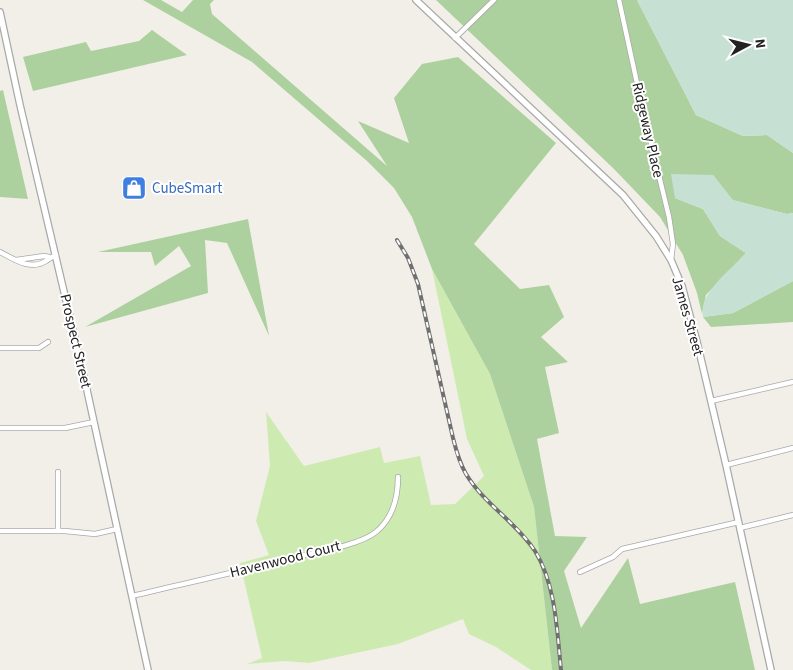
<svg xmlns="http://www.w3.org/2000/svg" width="793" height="670" font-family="'Source Sans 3',sans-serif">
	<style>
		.grass { fill: #cdebb0 }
		.forest { fill: #add19e }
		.wetland { fill: #c6e0d4 }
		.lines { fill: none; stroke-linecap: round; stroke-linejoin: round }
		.minor-casing { stroke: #a9a9a9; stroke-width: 6 }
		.tertiary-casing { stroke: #a9a9a9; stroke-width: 8 }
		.minor { stroke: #fff; stroke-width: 4.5 }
		.tertiary { stroke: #fff; stroke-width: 5.5 }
		.rail-casing { stroke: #707070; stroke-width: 4 }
		.rail { stroke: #fff; stroke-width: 2; stroke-dasharray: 5.5; stroke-linecap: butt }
		.labels { text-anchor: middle; stroke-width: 4; stroke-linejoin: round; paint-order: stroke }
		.street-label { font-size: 15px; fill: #222; stroke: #fff }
		.shop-label { font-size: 15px; fill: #366cbe; stroke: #fff; text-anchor: start }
	</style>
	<rect width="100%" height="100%" fill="#f2efe9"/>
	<!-- grass -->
	<path class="grass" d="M432 269 490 374 534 507 552 670H531L496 647 469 634 463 619 398 644 309 663 285 661 247 664 262 658 240 563 269 555 256 521 270 466 266 412 304 466 380 447 384 463 420 456 431 505 455 504 484 476 467 439Z"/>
	<!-- forest -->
	<g class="forest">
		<path d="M143 0H161L182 12 193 0H214L210 4 212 14 387 166 358 121 409 143 394 98 422 64 458 57 556 143 474 244 520 289 549 285 564 317 541 337 568 362 545 367 559 433 537 439 555 536 587 537 564 571 581 628 628 558 640 604 735 582 755 670H552L534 507 490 374 432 269 412 217 394 188 367 161 252 62Z"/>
		<path d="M436 0H637L696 115 743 136 767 135 793 153V213L787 214 732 200 713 175 675 198 703 209 720 236 746 253 706 295 702 314 697 293 683 255 660 217 614 169Z"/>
		<path d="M152 30 187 55 33 91 23 57 86 42 91 51 139 41Z"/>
		<path d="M3 90 28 199 0 197V91Z"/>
		<path d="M248 219 269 336 227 243 205 240 208 293 85 327 191 266 179 246 155 266 151 252H98Z"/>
		<path d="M793 281V322L711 327 703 317 733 313Z"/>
	</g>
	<!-- wetland -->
	<g class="wetland">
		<path d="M637 0H793V153L767 135 743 136 696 115Z"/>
		<path d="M671 174 713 175 733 200 787 214 793 213V281L733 313 703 317C698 293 731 270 746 253L720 236 703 209 675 198Z"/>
	</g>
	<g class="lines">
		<defs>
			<g id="minor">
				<path d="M619 0 640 97 669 217 673 244 671 260"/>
				<path d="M455 38 494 0"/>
				<path d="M0 252C14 259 30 271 46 261 50 258 52 257 56 255"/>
				<path d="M16 260 44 256 49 257"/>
				<path d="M0 348H39L48 342"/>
				<path d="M711 401 793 382"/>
				<path d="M0 428H65L94 422"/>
				<path d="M726 465 793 448"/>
				<path d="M740 528 793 515"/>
				<path d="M0 531H65L95 534 117 529"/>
				<path d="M58 531V472"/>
				<path d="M580 572 613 557 622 549 739 522"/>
				<path d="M132 596C187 583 241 571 296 557 317 552 360 545 376 532 393 518 398 498 398 477"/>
			</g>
			<g id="tertiary">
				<path d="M416 0 623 195 656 236 671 260 682 286 697 342 726 465 771 670"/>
				<path d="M0 12 20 105 85 381 148 670"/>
			</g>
		</defs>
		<!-- minor casing -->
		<use href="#minor" class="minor-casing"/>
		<!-- tertiary casing -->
		<use href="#tertiary" class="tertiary-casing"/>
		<!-- minor -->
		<use href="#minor" class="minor"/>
		<!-- tertiary -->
		<use href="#tertiary" class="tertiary"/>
		<defs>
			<path id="rail" d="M397 240 408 258 418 284 453 438C456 450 459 462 466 474 484 504 516 522 535 551 556 585 557 631 561 670"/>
		</defs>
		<!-- rail casing -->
		<use href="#rail" class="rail-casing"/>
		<!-- rail -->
		<use href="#rail" class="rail"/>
	</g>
	<!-- icons -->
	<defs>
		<symbol id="shop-square" viewBox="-11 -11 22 22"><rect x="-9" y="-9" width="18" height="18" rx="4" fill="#3f7fe0" stroke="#fff"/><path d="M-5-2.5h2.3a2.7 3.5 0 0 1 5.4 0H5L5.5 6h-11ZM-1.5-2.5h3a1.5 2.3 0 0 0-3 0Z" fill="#fff"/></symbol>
	</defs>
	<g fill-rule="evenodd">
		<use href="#shop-square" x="120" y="174" width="28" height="28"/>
	</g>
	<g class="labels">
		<!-- street labels -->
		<g class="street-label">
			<text transform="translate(648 130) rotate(77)" y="5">Ridgeway Place</text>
			<text transform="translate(688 316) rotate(74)" y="5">James Street</text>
			<text transform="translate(76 341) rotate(77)" y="5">Prospect Street</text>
			<text transform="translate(285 559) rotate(-14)" y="5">Havenwood Court</text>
		</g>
		<!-- shop labels -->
		<g class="shop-label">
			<text x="152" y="193">CubeSmart</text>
		</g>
	</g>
	<!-- north arrow -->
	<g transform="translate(748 45) rotate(83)" stroke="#ffffff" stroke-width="4" paint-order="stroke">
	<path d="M0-4L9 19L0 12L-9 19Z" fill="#222222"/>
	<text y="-8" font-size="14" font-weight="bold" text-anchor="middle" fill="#222222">N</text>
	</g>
</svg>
